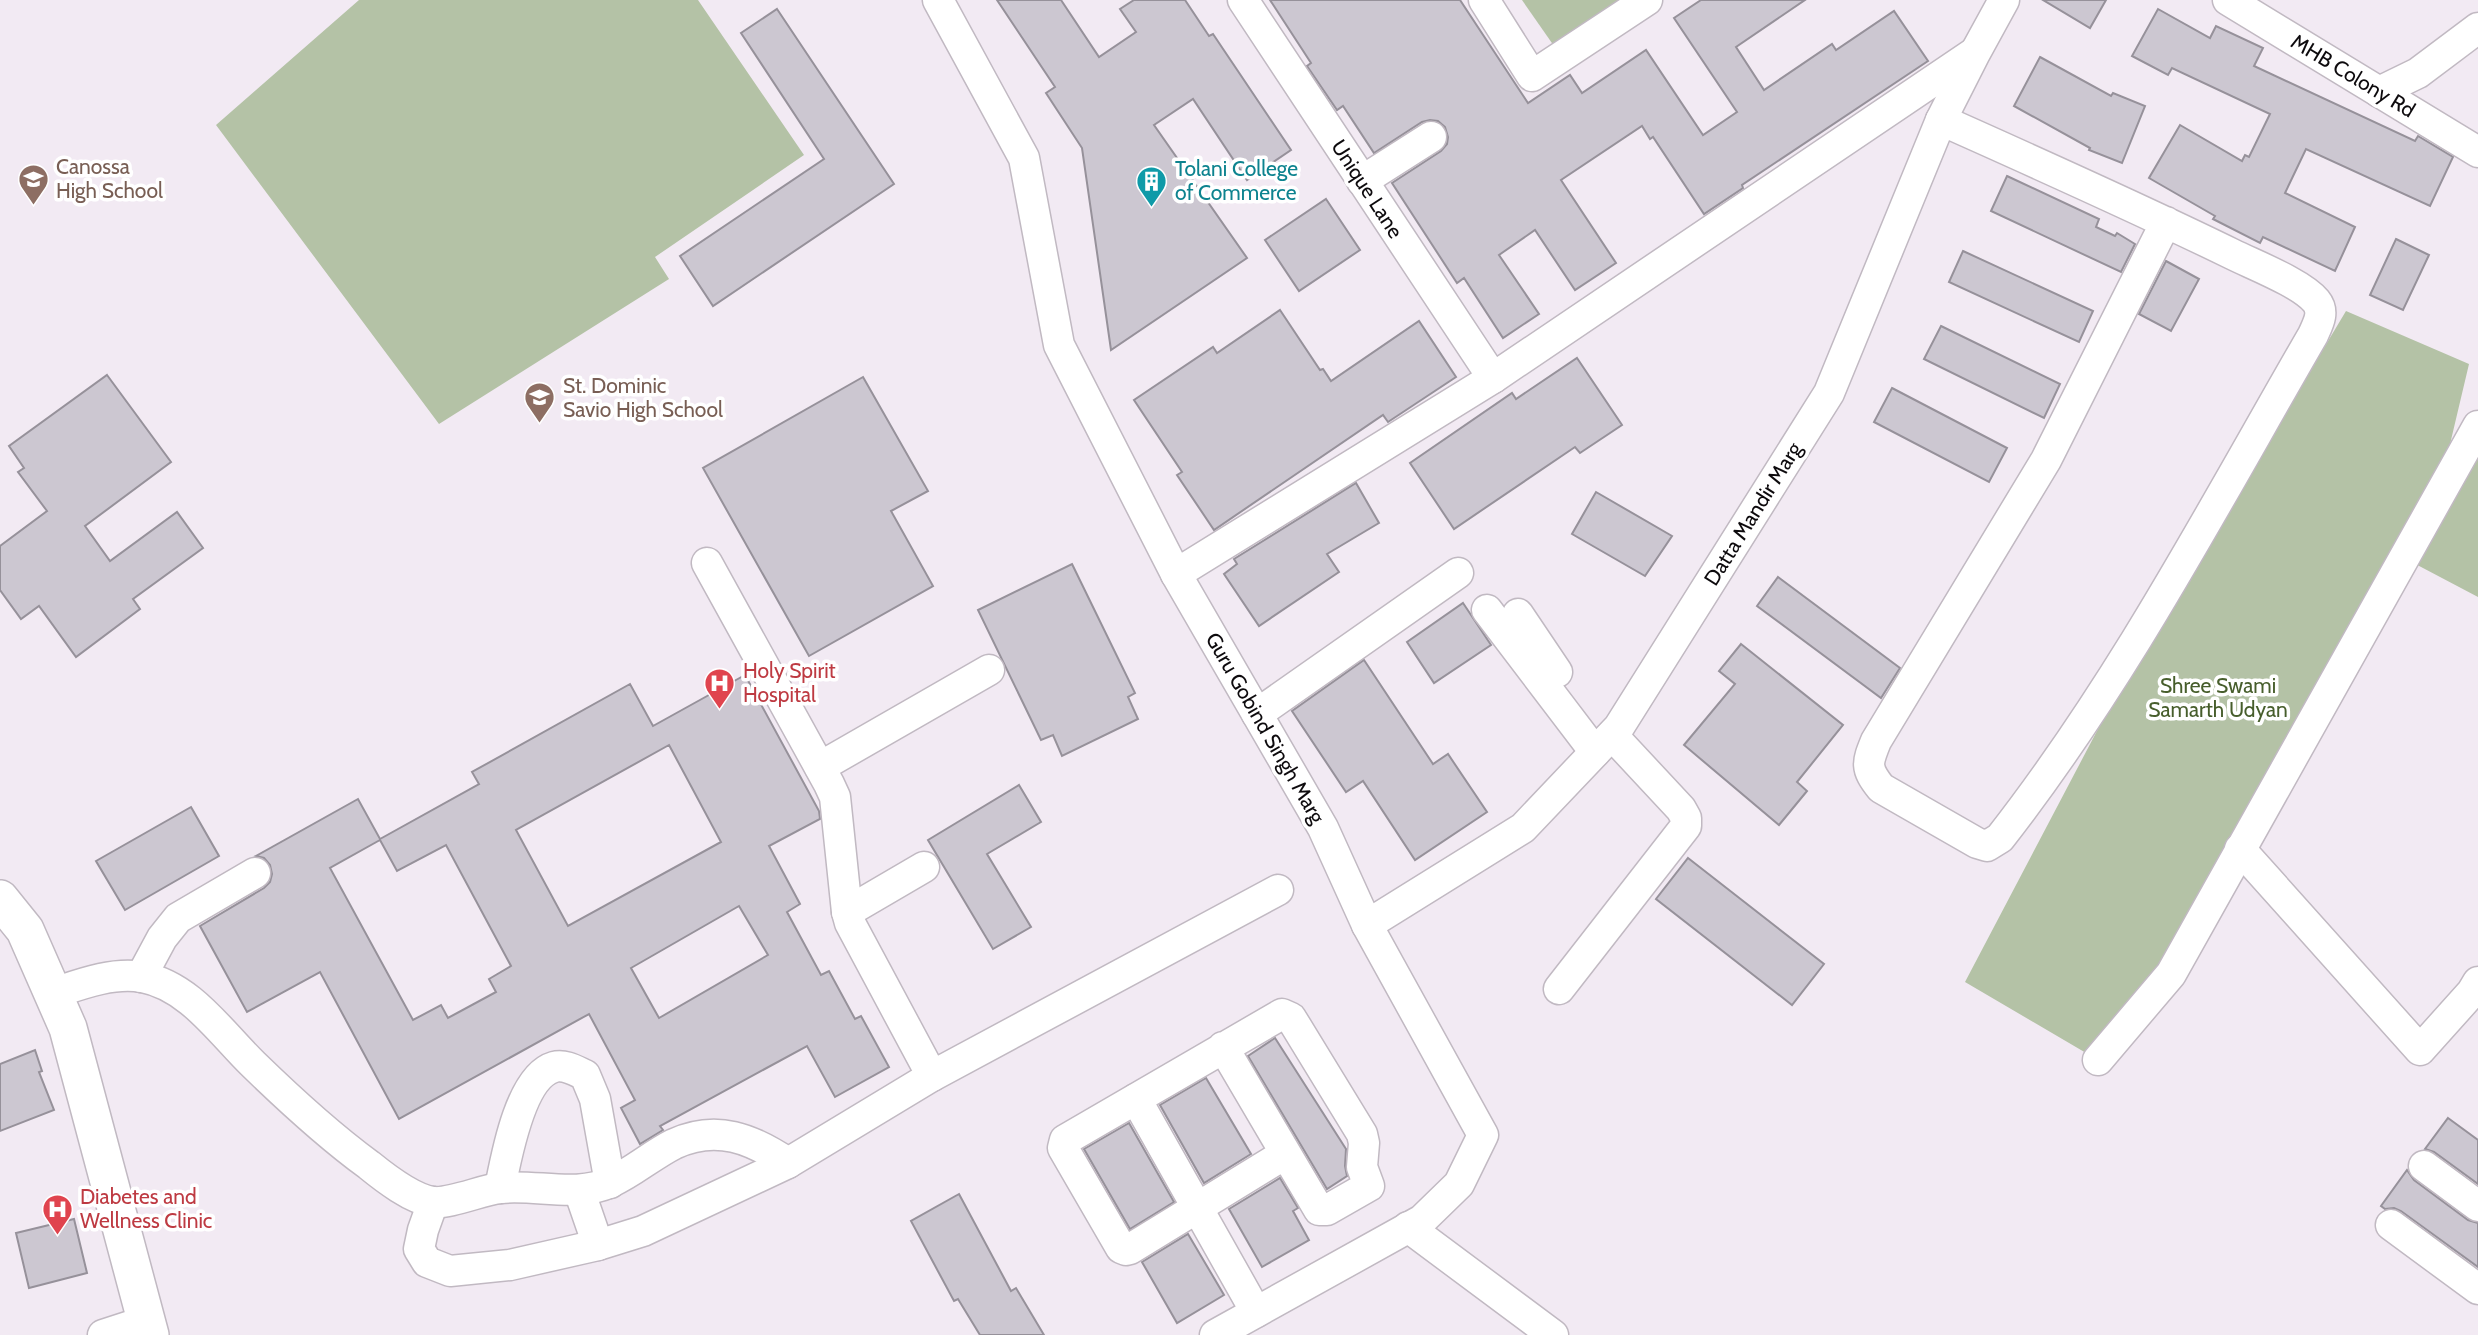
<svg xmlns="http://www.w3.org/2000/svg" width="2478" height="1335" font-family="Cabin,sans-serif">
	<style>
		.green { fill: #b4c2a6 }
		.building { fill: #ccc7d1; stroke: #96919a; stroke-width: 2; fill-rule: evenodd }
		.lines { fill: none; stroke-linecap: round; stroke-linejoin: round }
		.minor-casing { stroke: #c1b9c2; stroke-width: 33 }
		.major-casing { stroke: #c1b9c2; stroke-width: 40 }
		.minor { stroke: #fff; stroke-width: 30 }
		.major { stroke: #fff; stroke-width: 37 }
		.labels { text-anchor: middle; stroke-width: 7; stroke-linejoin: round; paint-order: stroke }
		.street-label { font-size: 21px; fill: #0d0a0d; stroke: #fff }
		.education-label { font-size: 21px; fill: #785e54; stroke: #fff; text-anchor: start }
		.culture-label { font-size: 21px; fill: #0d838f; stroke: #fff; text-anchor: start }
		.health-label { font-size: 21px; fill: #be3a42; stroke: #fff; text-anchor: start }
		.park-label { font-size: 21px; fill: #475e2c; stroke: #fff }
	</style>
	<rect width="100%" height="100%" fill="#f2eaf3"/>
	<!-- green -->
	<g class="green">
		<path d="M359 0H698L804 155 655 257 669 279 439 424 216 125Z"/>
		<path d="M1522 0H1622L1554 46Z"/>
		<path d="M2346 311 2469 364 2438 495 2478 426V597L2404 558 2189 924 2098 1060 1965 982 2139 651 2215 530Z"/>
	</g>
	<!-- building -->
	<g class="building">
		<path d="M997 0H1061L1099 57 1136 32 1120 9 1134 0H1185L1209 36 1213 34 1291 150 1247 180 1193 99 1154 125 1247 258 1111 350 1082 148 1046 93 1055 87Z"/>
		<path d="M1270 0H1460L1528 103 1570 75 1582 93 1646 50 1703 135 1737 112 1674 18 1701 0H1805L1736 47 1764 90 1832 44 1836 50 1894 11 1928 61 1742 185 1743 188 1704 214 1653 137 1650 139 1642 126 1561 180 1616 263 1575 290 1535 230 1499 255 1539 314 1503 338 1464 278 1457 283 1392 183 1441 151 1447 144 1448 137 1445 127 1438 121 1430 120 1422 122 1374 153 1343 106 1337 110 1307 66 1311 63Z"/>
		<path d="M2043 0H2106L2090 28Z"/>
		<path d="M777 9 894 184 713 306 680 256 824 159 741 33Z"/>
		<path d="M2158 9 2210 38 2216 26 2263 48 2254 66 2415 141 2418 136 2453 157 2430 206 2306 149 2285 193 2355 227 2335 271 2263 237 2260 243 2213 219 2215 216 2149 178 2180 125 2242 161 2245 155 2249 157 2270 114 2172 68 2168 75 2132 56Z"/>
		<path d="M2040 57 2111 96 2113 93 2145 106 2122 163 2089 150 2090 148 2014 106Z"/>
		<path d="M2007 176 2099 219 2096 227 2115 236 2117 233 2135 244 2121 272 1991 211Z"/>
		<path d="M1326 199 1360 250 1299 291 1265 240Z"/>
		<path d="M2396 239 2429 255 2403 310 2370 295Z"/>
		<path d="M1963 251 2093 311 2079 342 1949 282Z"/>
		<path d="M2166 261 2199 279 2171 331 2139 314Z"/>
		<path d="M1280 310 1320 370 1323 369 1331 381 1419 321 1456 377 1388 422 1383 415 1214 530 1177 475 1182 472 1134 400 1213 347 1217 353Z"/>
		<path d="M1941 326 2060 384 2044 418 1924 359Z"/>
		<path d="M1577 358 1622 425 1580 453 1575 447 1454 529 1410 463 1512 393 1516 399Z"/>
		<path d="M107 375 171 462 85 526 110 561 177 512 203 548 133 599 140 609 76 657 39 606 21 619 0 590V546L47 511 18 472 24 468 9 446Z"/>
		<path d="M863 377 928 491 891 511 933 586 809 656 703 468Z"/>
		<path d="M1892 388 2007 448 1989 482 1874 422Z"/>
		<path d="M1356 483 1379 523 1327 554 1339 572 1259 626 1224 574 1237 564 1234 559Z"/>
		<path d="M1596 492 1672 536 1645 576 1572 534Z"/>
		<path d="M1072 564 1135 693 1128 697 1138 719 1062 756 1053 735 1041 740 978 610Z"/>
		<path d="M1778 577 1900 668 1881 698 1757 606Z"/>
		<path d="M1463 603 1491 645 1434 683 1407 642Z"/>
		<path d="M1741 644 1843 725 1797 782 1807 791 1779 825 1684 745 1735 684 1719 671Z"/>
		<path d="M1364 660 1433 764 1448 754 1487 812 1415 860 1363 781 1346 792 1292 711Z"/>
		<path d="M745 675 819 811 820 819 769 846 800 904 787 912 821 975 829 971 855 1019 861 1016 889 1067 835 1097 807 1046 660 1126 663 1130 640 1144 621 1108 635 1100 589 1014 399 1119 320 972 247 1012 200 926 264 888 270 882 272 874 270 865 264 858 256 856 358 799 380 839 479 784 472 772 630 684 653 726ZM669 745 721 842 568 926 516 830ZM380 840 397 871 446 845 511 966 489 979 496 992 448 1018 441 1005 413 1020 330 868ZM739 906 768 955 659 1018 631 968Z"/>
		<path d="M1019 785 1041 822 987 854 1031 927 993 949 928 840Z"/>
		<path d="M191 807 219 856 125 910 96 861Z"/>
		<path d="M1688 858 1824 964 1792 1005 1656 899Z"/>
		<path d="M1275 1038 1346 1149 1345 1166 1347 1176 1327 1189 1248 1056Z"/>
		<path d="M35 1050 42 1071 39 1072 54 1110 0 1131V1064Z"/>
		<path d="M1206 1078 1251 1154 1204 1183 1160 1105Z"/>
		<path d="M2448 1118 2478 1140V1184L2434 1152 2425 1149Z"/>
		<path d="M1129 1123 1174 1202 1130 1229 1084 1149Z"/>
		<path d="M2407 1170 2414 1180 2468 1220 2478 1223V1267L2401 1211 2394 1208 2385 1209 2381 1206Z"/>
		<path d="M1280 1178 1298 1208 1293 1211 1309 1240 1262 1267 1229 1209Z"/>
		<path d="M959 1194 1011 1291 1016 1288 1044 1335H980L958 1299 954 1301 911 1221Z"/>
		<path d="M74 1219 87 1273 29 1288 16 1233Z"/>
		<path d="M1188 1234 1224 1295 1177 1323 1142 1262Z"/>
	</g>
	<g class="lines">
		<defs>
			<g id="minor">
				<path d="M938 0 1024 158 1059 345 1176 574 1323 828 1367 925 1483 1135 1459 1184 1422 1220 1215 1335"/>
				<path d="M1243 0 1493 378"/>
				<path d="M1484 0 1532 76 1647 0"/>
				<path d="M2228 0 2478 152"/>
				<path d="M2379 92 2418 73 2478 28"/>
				<path d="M1941 120C2039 164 2136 207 2232 254 2254 265 2301 283 2316 301 2325 312 2318 324 2313 335 2214 506 2122 682 2000 838L1987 846 1977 843 1881 788C1865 768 1867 763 1876 741L2046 460 2166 222"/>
				<path d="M1362 181 1431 137"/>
				<path d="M707 563 829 784 835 797 847 912 850 923 932 1076"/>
				<path d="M1176 574 1493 378 1974 53"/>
				<path d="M1487 610 1595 752"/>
				<path d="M1518 614 1557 672"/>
				<path d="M1257 714 1458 573"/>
				<path d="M820 767 989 670"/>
				<path d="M2240 849 2420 1050 2472 992 2478 982"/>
				<path d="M847 912 924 867"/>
				<path d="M1367 925 1523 828 1619 727 1829 393 1941 120 1975 53 2004 0"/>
				<path d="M141 977 162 938 178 918 255 873"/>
				<path d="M1559 989 1686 826V818L1681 809 1612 735"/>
				<path d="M54 993C81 984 113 972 142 977 190 986 220 1032 253 1064 289 1099 328 1135 369 1165 385 1178 412 1199 433 1202 450 1204 482 1190 500 1188 537 1184 576 1198 611 1182 633 1172 652 1155 674 1144 717 1124 752 1139 788 1163L932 1076 1278 890"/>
				<path d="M1223 1047 1319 1210H1327L1369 1186 1362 1167 1364 1143 1362 1134 1291 1018 1282 1014 1065 1140 1063 1148 1121 1248 1126 1250 1130 1249 1285 1154"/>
				<path d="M2098 1060 2171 974 2478 426"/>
				<path d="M1136 1099 1256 1312"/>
				<path d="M2424 1166 2478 1206"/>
				<path d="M500 1188C506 1158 520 1077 554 1067 565 1064 576 1071 585 1075L595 1099 610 1183"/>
				<path d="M433 1202 423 1230 419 1249 427 1262 450 1271 510 1265 598 1245 579 1190"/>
				<path d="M2391 1225 2478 1289"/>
				<path d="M1408 1227 1553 1335"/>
				<path d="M598 1245 643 1231 788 1163"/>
				<path d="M103 1335 146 1321"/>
			</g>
			<path id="major" d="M0 899 25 930 68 1028 150 1335"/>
		</defs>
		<!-- minor casing -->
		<use href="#minor" class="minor-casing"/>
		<!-- major casing -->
		<use href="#major" class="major-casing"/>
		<!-- minor -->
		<use href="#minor" class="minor"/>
		<!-- major -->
		<use href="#major" class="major"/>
	</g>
	<!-- icons -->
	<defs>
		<symbol id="school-pin" viewBox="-11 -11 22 30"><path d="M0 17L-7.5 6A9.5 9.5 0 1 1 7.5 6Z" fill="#8d6e63" stroke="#fff"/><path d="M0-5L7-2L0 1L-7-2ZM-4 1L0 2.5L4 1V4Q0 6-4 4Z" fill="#fff"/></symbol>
		<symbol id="building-pin" viewBox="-11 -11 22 30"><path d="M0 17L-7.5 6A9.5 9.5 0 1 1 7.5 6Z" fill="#0f9aa8" stroke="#fff"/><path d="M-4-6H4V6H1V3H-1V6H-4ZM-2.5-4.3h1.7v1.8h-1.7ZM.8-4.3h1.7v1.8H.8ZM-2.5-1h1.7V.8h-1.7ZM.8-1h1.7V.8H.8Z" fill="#fff"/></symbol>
		<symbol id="hospital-pin" viewBox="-11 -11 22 30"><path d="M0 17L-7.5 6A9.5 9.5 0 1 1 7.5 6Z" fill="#e0444e" stroke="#fff"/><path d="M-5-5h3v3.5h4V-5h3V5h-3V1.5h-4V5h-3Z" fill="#fff"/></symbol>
	</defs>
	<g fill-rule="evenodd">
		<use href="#school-pin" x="16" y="162" width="35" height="47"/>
		<use href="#building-pin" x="1134" y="164" width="35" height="47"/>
		<use href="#school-pin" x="522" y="380" width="35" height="47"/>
		<use href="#hospital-pin" x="702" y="666" width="35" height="47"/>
		<use href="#hospital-pin" x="40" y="1192" width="35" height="47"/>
	</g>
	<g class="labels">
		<!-- street labels -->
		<g class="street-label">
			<text transform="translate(2353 76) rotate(31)" y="7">MHB Colony Rd</text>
			<text transform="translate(1367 189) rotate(57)" y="7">Unique Lane</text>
			<text transform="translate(1753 514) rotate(-58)" y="7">Datta Mandir Marg</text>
			<text transform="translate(1265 728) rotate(60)" y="7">Guru Gobind Singh Marg</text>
		</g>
		<!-- education labels -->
		<g class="education-label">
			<text x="56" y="174">Canossa<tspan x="56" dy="24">High School</tspan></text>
			<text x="563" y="393">St. Dominic<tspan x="563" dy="24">Savio High School</tspan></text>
		</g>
		<!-- culture labels -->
		<g class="culture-label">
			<text x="1175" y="176">Tolani College<tspan x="1175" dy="24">of Commerce</tspan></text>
		</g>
		<!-- health labels -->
		<g class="health-label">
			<text x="743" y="678">Holy Spirit<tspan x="743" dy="24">Hospital</tspan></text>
			<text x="80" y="1204">Diabetes and<tspan x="80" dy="24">Wellness Clinic</tspan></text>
		</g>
		<!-- park labels -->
		<g class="park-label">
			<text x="2218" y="693">Shree Swami<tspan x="2218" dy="24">Samarth Udyan</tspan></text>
		</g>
	</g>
</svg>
